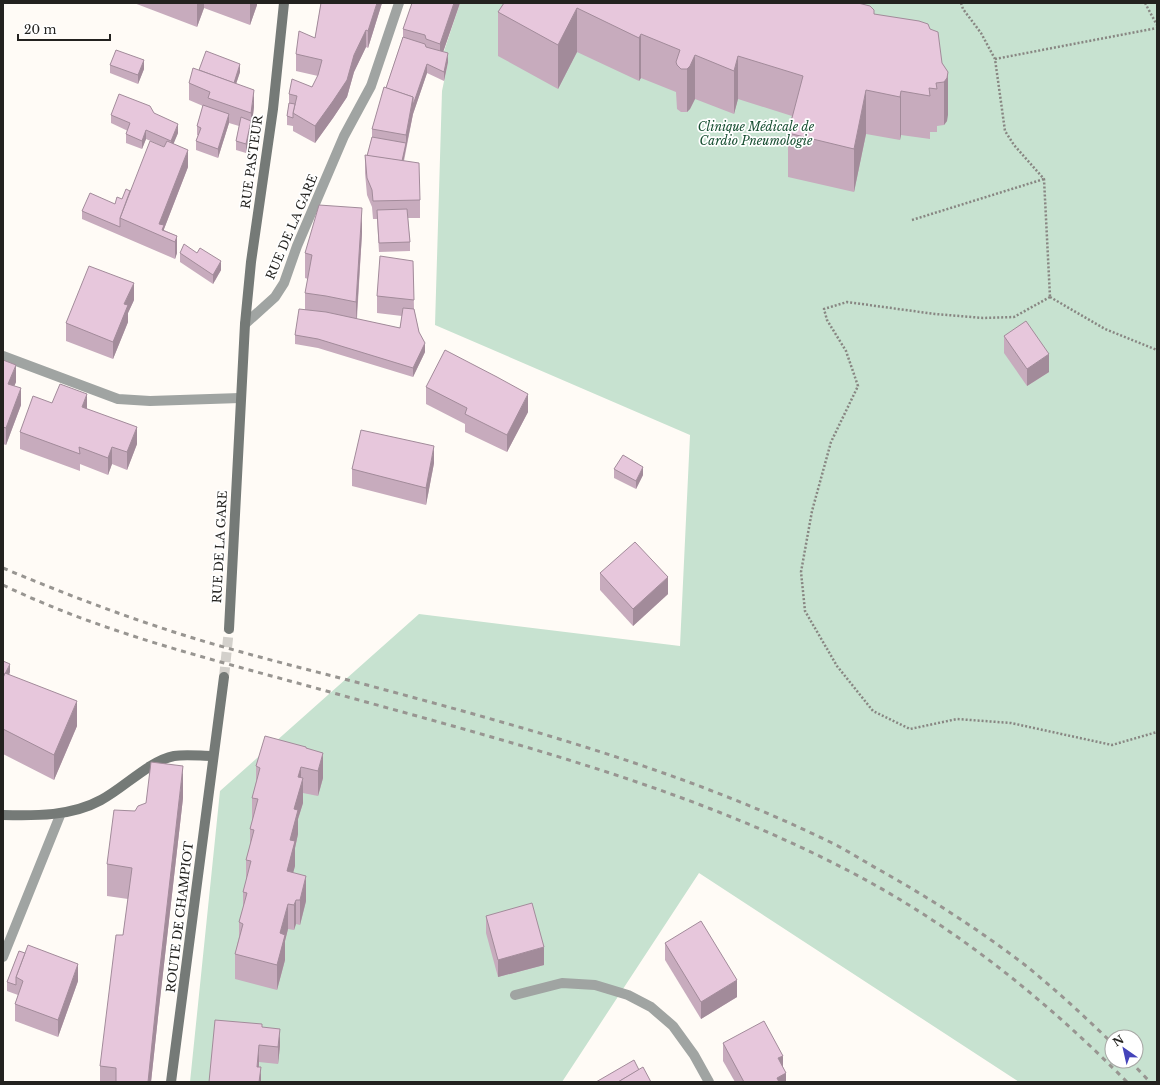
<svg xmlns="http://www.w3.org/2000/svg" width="1160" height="1085" font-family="'Libre Baskerville',serif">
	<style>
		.green { fill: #c7e2d0; fill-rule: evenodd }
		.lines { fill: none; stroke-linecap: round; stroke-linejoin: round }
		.secondary-tunnel { stroke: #d3d0cb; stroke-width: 10; stroke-dasharray: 10 5; stroke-linecap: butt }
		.path { stroke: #888682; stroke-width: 2.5; stroke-dasharray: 2 2; stroke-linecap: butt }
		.lane { stroke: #a0a4a2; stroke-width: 10 }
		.street { stroke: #a0a4a2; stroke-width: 10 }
		.secondary { stroke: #757a77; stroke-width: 10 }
		.rail { stroke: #989591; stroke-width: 3; stroke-dasharray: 5 5; stroke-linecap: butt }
		.wall { fill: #c7abbd }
		.shaded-wall { fill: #a28b9a }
		.building { fill: #e7c7dc; stroke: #a28b9a }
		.labels { text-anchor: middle; stroke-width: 3.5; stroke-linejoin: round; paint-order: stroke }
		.park-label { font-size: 12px; font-style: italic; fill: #174e31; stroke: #fff }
		.street-label { font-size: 12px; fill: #23221f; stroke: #fff }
	</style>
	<rect width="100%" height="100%" fill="#fffbf6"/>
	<!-- green -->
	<path class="green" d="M460 3H1157V1082H1019L699 873 562 1082H190L220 791 419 614 680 646 690 435 435 325 442 91 448 62 441 60ZM1112 1037H1136V1061H1112Z"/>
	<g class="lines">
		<!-- secondary-tunnel -->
		<path class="secondary-tunnel" d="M224 677 229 629"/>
		<!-- path -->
		<g class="path">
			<path d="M961 3 963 9 981 33 995 59 1005 131 1014 145 1044 179 1050 297"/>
			<path d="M1145 3 1157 25"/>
			<path d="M995 59 1157 28"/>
			<path d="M912 220 1044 179"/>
			<path d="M1050 297 1014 317 983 318 935 314 847 302 824 309 827 320 846 351 858 386 831 442 812 511 801 572 805 611 837 666 873 711 910 729 957 719 1011 723 1112 745 1157 732"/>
			<path d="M1050 297 1105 329 1157 350"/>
		</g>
		<!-- lane -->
		<path class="lane" d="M3 356 118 399 150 401 240 398"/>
		<!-- street -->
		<g class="street">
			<path d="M245 324 275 297 284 283 297 246 344 136 371 86 399 3"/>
			<path d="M3 957 61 813"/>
			<path d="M515 995 562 983 595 985 628 995 651 1007 673 1026 694 1055 709 1082"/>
		</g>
		<!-- secondary -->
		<g class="secondary">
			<path d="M229 629 245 324 251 262 273 109 284 3"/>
			<path d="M3 815C36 816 72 816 101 800 124 788 149 761 174 756 186 754 201 756 213 756"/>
			<path d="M171 1082 224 677"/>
		</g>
		<!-- rail -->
		<g class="rail">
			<path d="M3 568C65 594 128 618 193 638 255 657 319 672 382 689 534 730 686 772 828 841 845 849 860 859 876 868 928 897 978 929 1025 965 1055 989 1084 1016 1112 1043"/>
			<path d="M3 585C107 635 219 661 330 692 506 741 686 786 849 871 953 925 1045 999 1127 1082"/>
			<path d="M1130 1061 1150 1082"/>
		</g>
	</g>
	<!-- wall -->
	<g class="wall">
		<path d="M134 3H257V5L250 25 204 8 197 27Z"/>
		<path d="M321 3H382L368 48 366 47 354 72 347 97 333 118 315 143 293 131V126L287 125V116L289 103V94L312 87 318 76 296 71V54L315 38Z"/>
		<path d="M460 3 443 52 448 62 444 81 427 73 413 114 404 161 420 200V218H408L410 242V251L379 252 377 219H373L372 207 367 195 365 173V155L367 156 372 137V129L386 88 403 37V29Z"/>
		<path d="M504 3 874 14 942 63 948 72 947 121 944 125 937 126V132H930V139L901 135 900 140 866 134 854 192 788 177V133L792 116 738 99 734 114 695 99 690 109 687 112H681L677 109 676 92 641 78 639 81 577 52 558 89 498 56V12Z"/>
		<path d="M110 65 144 69 138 84 110 73Z"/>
		<path d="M240 72 236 84 254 107 251 130 246 153 236 150V141L239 126 229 123 218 158 196 150V141L198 135H197V126L203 106 189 100V83Z"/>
		<path d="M154 113 178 133 173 144 188 167 164 229V230L177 236V253L175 259 82 219V211L115 204 122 199 130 191 164 147 146 139 142 149 126 143V134L128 131 111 123V115Z"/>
		<path d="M362 233 357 319 400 328 402 316 377 313V296L413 261 414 309 419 332 425 352 413 377 318 348 295 344V335L305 310V293L308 279 305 278V253Z"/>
		<path d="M180 253H197L221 270 213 284 180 262Z"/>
		<path d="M134 300 128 313V322L113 359 66 341V323Z"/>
		<path d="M1004 336 1049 372 1027 386 1004 353Z"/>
		<path d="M3 360 16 382 14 386 21 405 6 445 3 444Z"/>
		<path d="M426 387 528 412 507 452 465 432V424L426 404Z"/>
		<path d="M52 403 87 409 137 444 127 470 112 464 108 475 80 464V471L20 449V432Z"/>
		<path d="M434 463 426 505 352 486V469Z"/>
		<path d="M614 469 643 475 636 489 614 478Z"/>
		<path d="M600 573 668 594 633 626 600 590Z"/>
		<path d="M3 661 10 672 9 674 77 726 54 780 3 754Z"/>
		<path d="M306 748 323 778 318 796 303 793V803L298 819V834L295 848V866L293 872 306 901 300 925 296 924 294 930 288 929 285 941V960L277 990 235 979V954L239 937V922L243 908V892L246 881V860L250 845V829L252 821V798L256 782V766Z"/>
		<path d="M183 798 159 1008 151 1082H100V1066L123 935 128 899 107 896V864L135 811Z"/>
		<path d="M486 916 544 965 498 977 486 933Z"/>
		<path d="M665 943 737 997 701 1019 665 960Z"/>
		<path d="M19 951 78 981 58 1037 15 1021V1004L18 995 7 991V982Z"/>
		<path d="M262 1027 280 1046 278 1064 259 1062V1067L261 1082H209Z"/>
		<path d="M723 1043 783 1067 786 1082H735L723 1061Z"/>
	</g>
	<!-- shaded-wall -->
	<g class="shaded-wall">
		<path d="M197 3H204V8L197 27Z"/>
		<path d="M250 3H257V5L250 25Z"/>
		<path d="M377 3H382L368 48V31Z"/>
		<path d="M454 3H460L440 61V44Z"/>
		<path d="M577 8V52L558 89V45Z"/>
		<path d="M366 30V47L354 72 347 97 333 118 315 143V126L354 55Z"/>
		<path d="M641 34V78L639 81V38Z"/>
		<path d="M448 53V62L444 81V72Z"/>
		<path d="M695 55V99L690 109 687 112V69Z"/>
		<path d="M738 56V99L734 114V71Z"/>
		<path d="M144 60V69L138 84V75Z"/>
		<path d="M240 64V72L231 99V90Z"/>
		<path d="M427 64V73L413 114 400 177V168L406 143V135L413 97Z"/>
		<path d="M948 72V115L947 121 944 125V82Z"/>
		<path d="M254 90V107L251 130 246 153V144L251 121V113Z"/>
		<path d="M866 90V134L854 192V149Z"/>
		<path d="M901 91V135L900 140V97Z"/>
		<path d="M229 114V123L218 158V149Z"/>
		<path d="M178 124V133L171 150V141Z"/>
		<path d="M146 130V139L142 149V141Z"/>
		<path d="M188 150V167L164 229V237L159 224Z"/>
		<path d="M362 208V233L356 327V302Z"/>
		<path d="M177 236V253L175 259V242Z"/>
		<path d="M221 261V270L213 284V275Z"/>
		<path d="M134 283V300L128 313V322L113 359V342L124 304Z"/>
		<path d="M425 343V352L413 377V368Z"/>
		<path d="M1049 354V372L1027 386V369Z"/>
		<path d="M16 365V382L8 401V384Z"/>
		<path d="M21 388V405L6 445V428Z"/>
		<path d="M87 394V411L82 407Z"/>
		<path d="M528 394V412L507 452V435Z"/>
		<path d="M137 427V444L127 470V452Z"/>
		<path d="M434 446V463L426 505V488Z"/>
		<path d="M112 447V464L108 475V458Z"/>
		<path d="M643 467V475L636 489V481Z"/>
		<path d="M668 577V594L633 626V609Z"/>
		<path d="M10 664V672L3 689V680Z"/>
		<path d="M77 701V726L54 780V755Z"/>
		<path d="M323 753V778L318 796V771Z"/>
		<path d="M183 766V798L159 1008 151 1082H148L159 976Z"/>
		<path d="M301 767V786L303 778V803L298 819V834L295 848V866L287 896V871L290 840 298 777Z"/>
		<path d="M306 876V901L300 925V900Z"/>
		<path d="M296 900V924L294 930V905Z"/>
		<path d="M288 904V929L285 941V960L277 990V965L280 933Z"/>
		<path d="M544 947V965L498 977V960Z"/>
		<path d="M78 964V981L58 1037V1020Z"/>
		<path d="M737 980V997L701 1019V1002Z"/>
		<path d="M280 1029V1046L278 1064V1047Z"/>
		<path d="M259 1045V1062L258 1082 257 1067Z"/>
		<path d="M783 1056V1073L778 1058Z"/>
		<path d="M261 1067V1082H259Z"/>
		<path d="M786 1073V1082H777V1078Z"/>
	</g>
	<!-- building -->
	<g class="building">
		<path d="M321 3H377L368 31 366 30 354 55 347 80 333 101 315 126 293 113 297 96 289 94 292 79 312 87 318 75 322 60 296 54 299 31 315 38Z"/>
		<path d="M412 3H454L440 44 426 39 425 35 403 29Z"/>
		<path d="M504 3H858L870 6 874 10V14L919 21 928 24 930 29 938 32 942 63 948 72 947 78 944 82 936 83 937 89 929 88 930 96 901 91 900 97 866 90 854 149 788 133 803 76 738 56 734 71 695 55 690 66 687 69H681L677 65 676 62 680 50 641 34 639 38 577 8 558 45 498 12Z"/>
		<path d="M403 37 425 44 426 47 448 53 444 72 427 64 413 105V97L386 88Z"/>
		<path d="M116 50 144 60 138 75 110 65Z"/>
		<path d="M206 51 240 64 234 83 199 70Z"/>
		<path d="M193 68 254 90 251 113 208 98 210 92 189 83Z"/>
		<path d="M384 87 413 97 406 135 372 129Z"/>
		<path d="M119 94 150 106 154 113 178 124 171 141 146 130 142 141 126 134 130 123 111 115Z"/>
		<path d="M289 103 295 104 293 113V118L287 116Z"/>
		<path d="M203 105 229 114 218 149 196 141 201 128 197 126Z"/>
		<path d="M241 117 251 121 246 144 236 141Z"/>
		<path d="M372 137 406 143 402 161 367 156Z"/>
		<path d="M150 141 164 147 167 141 188 150 159 224 164 225 162 230 177 236 175 242 120 218Z"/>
		<path d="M365 155 419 163 420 200 373 201 372 190 367 178Z"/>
		<path d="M126 189 130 191 120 218V227L82 211 90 193 115 204 117 197 122 199Z"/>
		<path d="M319 205 362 208 356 302 326 296 305 293 312 255 305 253Z"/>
		<path d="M407 209 410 242 379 243 377 210Z"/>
		<path d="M184 244 197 253 200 248 221 261 213 275 180 253Z"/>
		<path d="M380 256 413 261 414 300 377 296Z"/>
		<path d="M89 266 134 283 124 304 128 305 113 342 66 323Z"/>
		<path d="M403 308 414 309 419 332 425 343 413 368 318 339 295 335 299 309 326 312 400 328Z"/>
		<path d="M1026 321 1049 354 1027 369 1004 336Z"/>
		<path d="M445 350 497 377 528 394 507 435 465 414 467 408 426 387Z"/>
		<path d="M3 360 16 365 8 384 21 388 6 428 3 427Z"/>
		<path d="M60 384 87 394 82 407 137 427 127 452 112 447 108 458 79 447 80 454 20 432 33 396 52 403Z"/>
		<path d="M361 430 434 446 426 488 352 469Z"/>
		<path d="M623 455 643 467 636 481 614 469Z"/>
		<path d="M635 542 668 577 633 609 600 573Z"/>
		<path d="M3 661 10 664 3 678Z"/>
		<path d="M5 673 77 701 54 755 3 729V678Z"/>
		<path d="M265 736 306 747V748L323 753 318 771 301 767 298 777 303 778 294 809 298 810 290 840 295 841 287 871 306 876 300 900H296L294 905 288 904 280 933 285 935 277 965 235 954 243 924 239 922 247 893 243 892 251 861 246 860 254 830 250 829 258 799 252 798 260 768 256 766Z"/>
		<path d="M151 762 183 766 159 976 148 1082H116V1068L100 1066 116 935H123L132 868 107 864 114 810 135 811 138 806 146 803Z"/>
		<path d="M532 903 544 947 498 960 486 916Z"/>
		<path d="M701 921 737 980 701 1002 665 943Z"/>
		<path d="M28 945 78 964 58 1020 15 1004 23 981 16 977Z"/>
		<path d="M19 951 25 953 16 977V985L7 982Z"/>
		<path d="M215 1020 262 1024V1027L280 1029 278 1047 259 1045 257 1067H261L259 1082H209Z"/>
		<path d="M764 1021 783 1056 778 1058 786 1073 777 1078 779 1082H744L723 1043Z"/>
		<path d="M634 1060 639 1070 618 1082H596Z"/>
		<path d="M643 1067 651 1082H618Z"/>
	</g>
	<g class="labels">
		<!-- park labels -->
		<g class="park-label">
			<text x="756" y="131">Clinique Médicale de<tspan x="756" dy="14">Cardio Pneumologie</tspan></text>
		</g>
		<!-- street labels -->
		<g class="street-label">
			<text transform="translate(252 162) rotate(-82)" y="4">RUE PASTEUR</text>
			<text transform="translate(292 227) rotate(-67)" y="4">RUE DE LA GARE</text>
			<text transform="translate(220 547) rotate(-87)" y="4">RUE DE LA GARE</text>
			<text transform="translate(180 917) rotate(-83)" y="4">ROUTE DE CHAMPIOT</text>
		</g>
	</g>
	<!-- border -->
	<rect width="1160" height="1085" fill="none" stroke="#23221f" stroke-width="8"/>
	<!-- north arrow -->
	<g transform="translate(1124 1049) rotate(326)"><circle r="19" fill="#ffffff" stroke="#a7a7a5"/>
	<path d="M0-3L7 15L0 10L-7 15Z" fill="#4444ba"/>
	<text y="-6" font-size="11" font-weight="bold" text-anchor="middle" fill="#23221f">N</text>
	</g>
	<!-- scale -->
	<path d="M18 34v6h92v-6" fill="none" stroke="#23221f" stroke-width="2"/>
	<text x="24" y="34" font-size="12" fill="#23221f" stroke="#ffffff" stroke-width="3" paint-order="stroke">20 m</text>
</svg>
